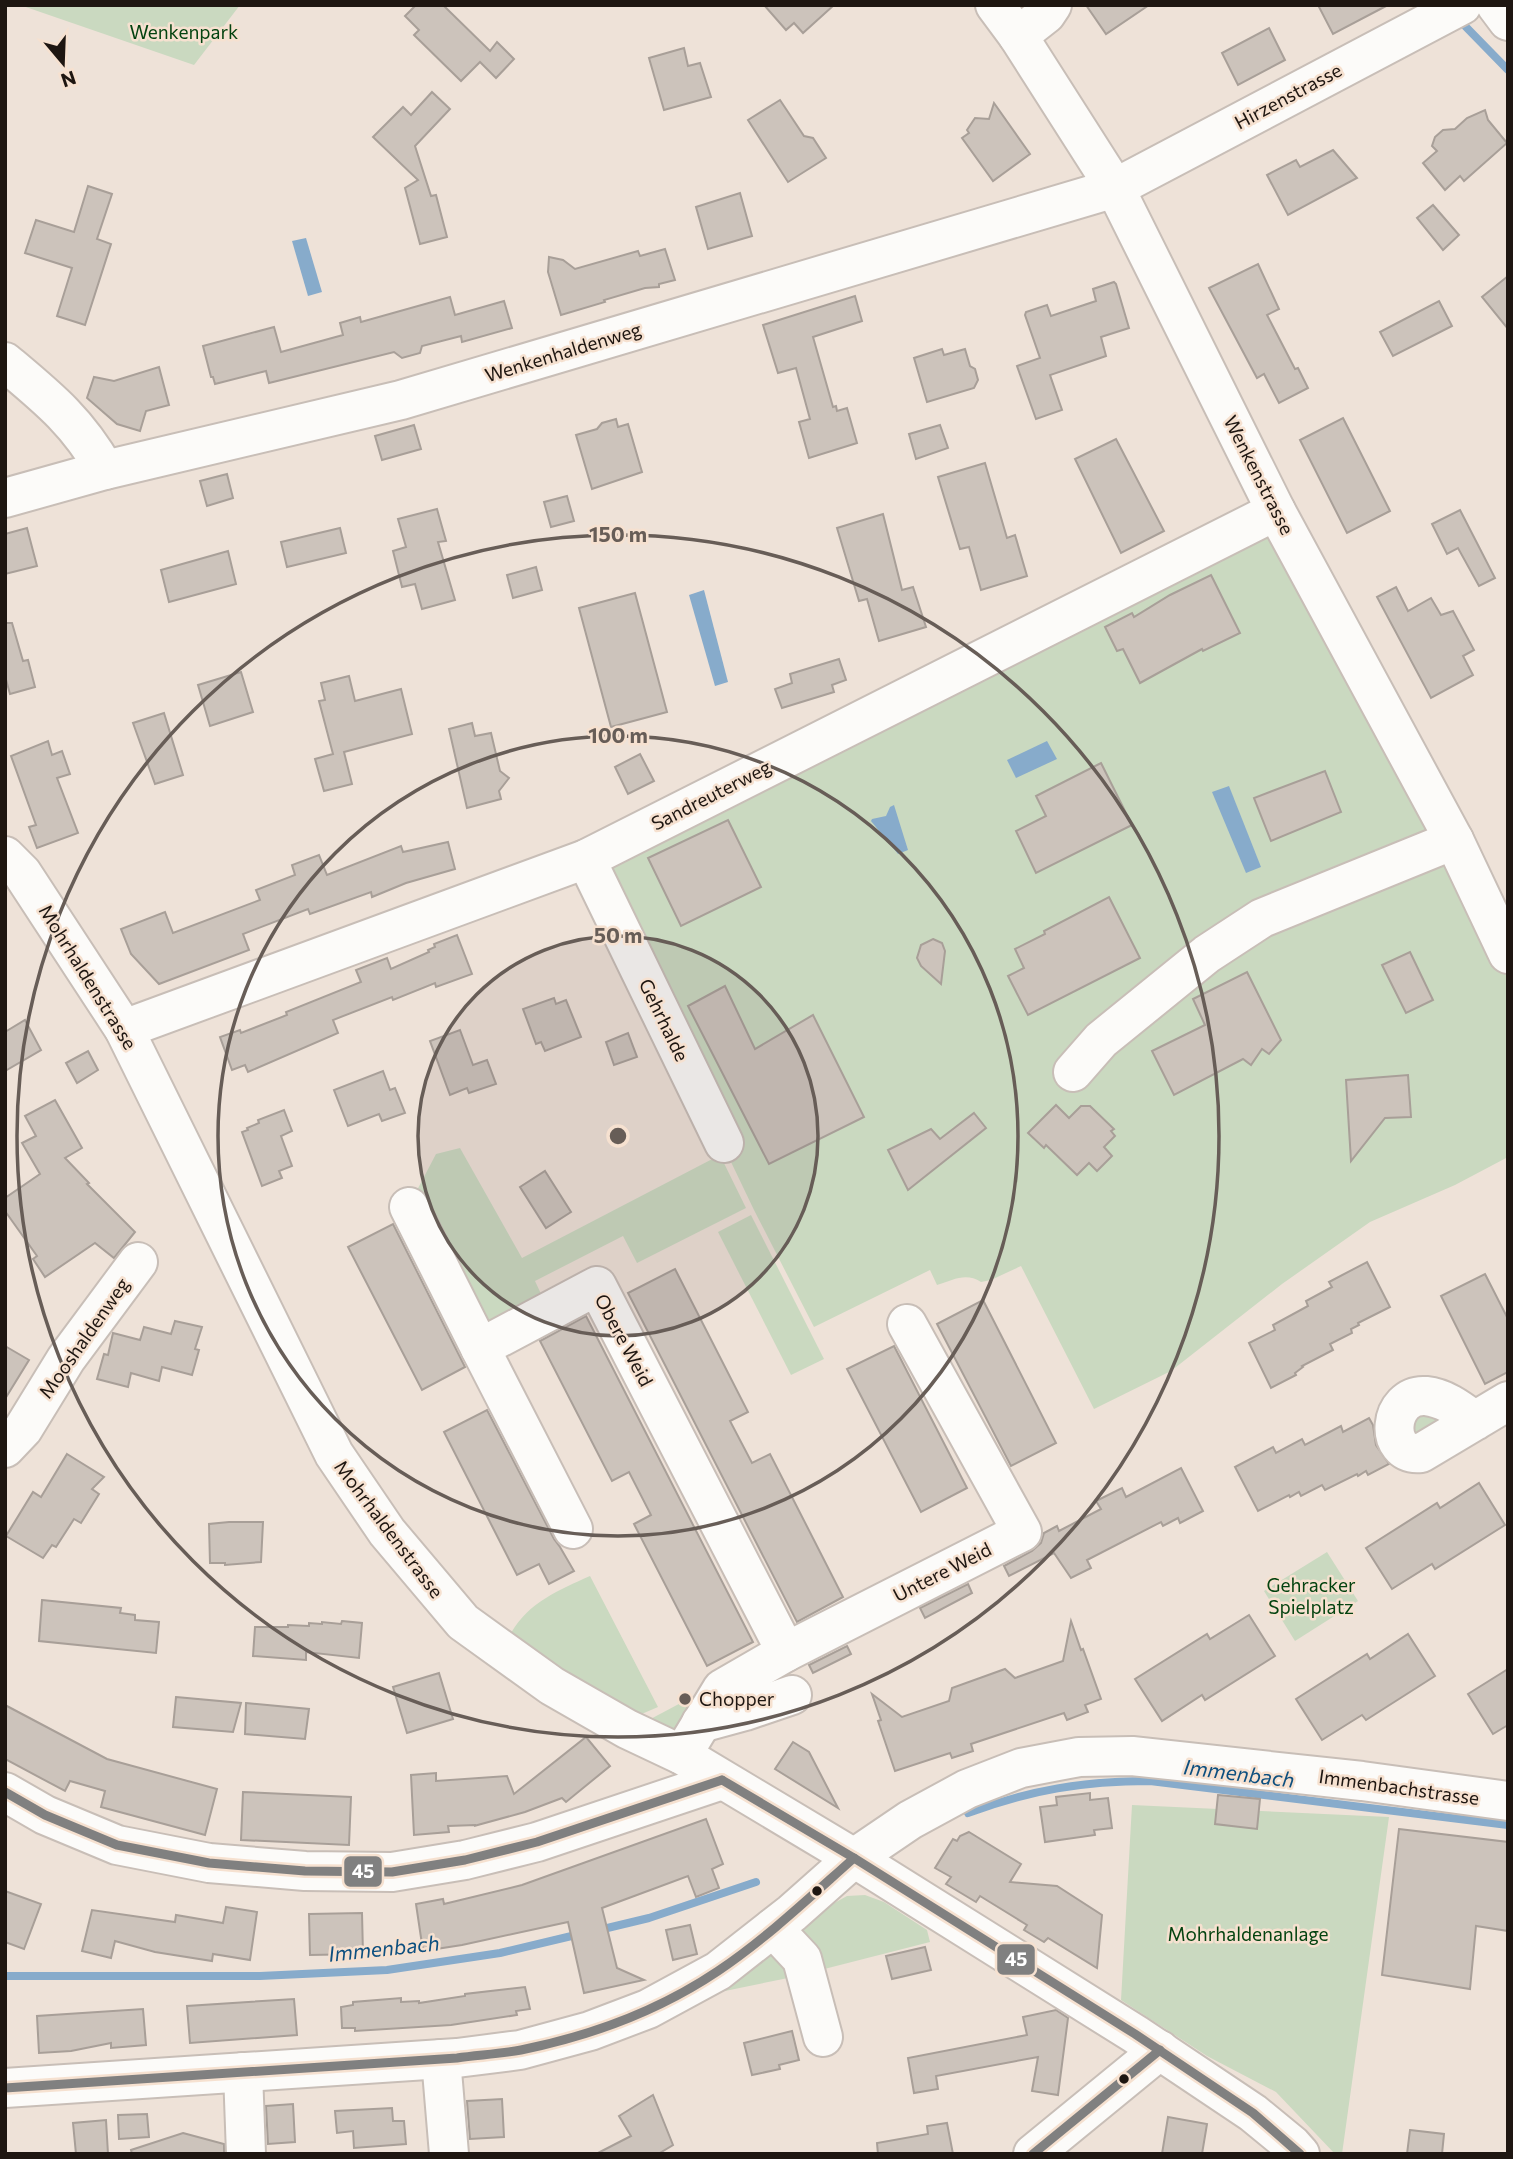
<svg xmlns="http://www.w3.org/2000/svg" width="1513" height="2159" font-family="Commissioner,sans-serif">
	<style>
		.green { fill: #cad9c0 }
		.water { fill: #87abcb }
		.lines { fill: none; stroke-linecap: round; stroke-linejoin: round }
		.stream { stroke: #87abcb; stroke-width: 8 }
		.building { fill: #ccc3bb; stroke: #a89f98; stroke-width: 2 }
		.minor-casing { stroke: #c8beb7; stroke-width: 42 }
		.minor { stroke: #fcfbf9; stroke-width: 38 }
		.bus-1-casing { stroke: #f6e1d0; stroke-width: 14 }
		.bus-1 { stroke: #808080; stroke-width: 9 }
		.ring { fill: none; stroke: #675d57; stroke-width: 3.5 }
		.poi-dot { fill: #675d57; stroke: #f6e1d0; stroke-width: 2.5 }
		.bus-dot { fill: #1e1611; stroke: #f6e1d0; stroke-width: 2.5 }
		.labels { text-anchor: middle; stroke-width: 5; stroke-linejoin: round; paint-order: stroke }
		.park-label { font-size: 19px; fill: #044310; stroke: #f6e1d0 }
		.street-label { font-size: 19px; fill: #1e1611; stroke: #f6e1d0 }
		.poi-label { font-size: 19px; fill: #1e1611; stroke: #f6e1d0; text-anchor: start }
		.water-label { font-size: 21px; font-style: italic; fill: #0d4f7f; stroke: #f6e1d0 }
		.centre { fill: #675d57; stroke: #f6e1d0; stroke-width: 3.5 }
		.ring-label { font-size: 21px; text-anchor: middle; font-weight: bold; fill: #675d57; stroke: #f6e1d0; stroke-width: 5; stroke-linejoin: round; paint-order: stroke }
		.line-badge { stroke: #f6e1d0; stroke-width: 2.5 }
		.badge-label { font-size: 19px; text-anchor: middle; font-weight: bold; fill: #fff }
	</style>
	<rect width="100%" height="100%" fill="#eee2d8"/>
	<!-- green -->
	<g class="green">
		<path d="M20 5H240L194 65Z"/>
		<path d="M1276 511 1508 954V1157L1455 1185 1370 1222 1282 1284 1171 1371 1094 1409 1021 1266 991 1280 981 1282C966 1272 953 1280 937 1285L930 1270 814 1327 754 1210 586 859Z"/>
		<path d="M460 1148 522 1258 720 1155 746 1208 637 1263 623 1236 535 1281 542 1296 480 1328 415 1194 436 1154Z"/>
		<path d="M751 1215 824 1359 791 1375 718 1232Z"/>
		<path d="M1423 1408 1447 1419 1415 1439 1410 1414Z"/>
		<path d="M1327 1552 1358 1601 1295 1641 1264 1591Z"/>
		<path d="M590 1576 658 1707 637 1716 614 1710 511 1633C529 1602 559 1590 590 1576Z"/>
		<path d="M707 1689 675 1732 645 1722Z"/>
		<path d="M1132 1805 1389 1817 1342 2154H1335L1276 2092 1207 2056 1121 2000Z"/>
		<path d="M865 1895 884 1902 927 1930 930 1942 793 1977 720 1992 775 1952 827 1907 847 1896Z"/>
	</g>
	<!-- water -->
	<g class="water">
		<path d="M306 238 322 292 308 296 292 241Z"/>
		<path d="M704 590 728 682 715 686 689 595Z"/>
		<path d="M1047 741 1057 759 1016 778 1007 760Z"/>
		<path d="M1229 786 1261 867 1246 873 1212 792Z"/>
		<path d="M894 805 908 850 898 854 871 821 872 819 886 816 890 807Z"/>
	</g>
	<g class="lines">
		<!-- stream -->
		<g class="stream">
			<path d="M1466 27 1508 70"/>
			<path d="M968 1813C1030 1790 1084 1781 1150 1781L1508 1825"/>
			<path d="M599 1930 649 1918 756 1882"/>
			<path d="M5 1976H260L387 1970 500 1953 580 1934"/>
		</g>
	</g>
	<!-- building -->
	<g class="building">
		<path d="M416 5H443L490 51 497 42 514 59 496 78 480 62 461 81 414 35 419 30 405 16Z"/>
		<path d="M764 5H834L803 33 794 23 786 30Z"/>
		<path d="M1086 5H1149L1106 34Z"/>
		<path d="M1318 5H1388L1333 34Z"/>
		<path d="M1269 28 1285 60 1238 85 1222 53Z"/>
		<path d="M684 48 688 66 700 63 711 97 664 110 649 58Z"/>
		<path d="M432 92 450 109 415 146 431 196 436 195 447 237 420 244 405 188 418 180 373 137 403 107 411 115Z"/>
		<path d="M780 100 804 136 813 138 826 158 788 182 748 120Z"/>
		<path d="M994 103 1030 154 993 181 962 138 969 133 967 130 975 118 989 119Z"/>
		<path d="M1485 110 1488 120 1507 143 1464 181 1460 176 1445 190 1423 163 1437 151 1432 146 1435 137 1443 130 1455 129 1467 118Z"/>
		<path d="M1333 150 1357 178 1288 215 1267 175 1296 160 1300 167Z"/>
		<path d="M88 186 112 194 97 239 111 244 85 325 57 316 72 268 25 253 36 220 74 232Z"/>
		<path d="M740 193 752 236 708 249 696 207Z"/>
		<path d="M1433 205 1459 235 1443 250 1417 218Z"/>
		<path d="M665 249 675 280 659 284V287L645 288 604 300 605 302 561 315 548 272 549 257 563 260 575 269 638 251 640 256Z"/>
		<path d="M1258 264 1279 309 1267 315 1295 369 1298 368 1308 388 1279 403 1264 374 1257 378 1209 288Z"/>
		<path d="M1508 276V329L1482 297Z"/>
		<path d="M1114 282 1116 284 1129 328 1101 337 1106 356 1050 375 1062 410 1036 419 1017 366 1040 358 1025 315 1026 312 1047 305 1051 316 1096 301 1093 289Z"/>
		<path d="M855 296 862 321 813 337 833 407 836 406 837 411 847 408 857 443 809 458 799 422 810 419 796 368 778 373 763 325Z"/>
		<path d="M450 297 455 315 504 301 512 328 462 342 461 336 422 346 420 353 402 358 394 352 269 383 266 371 215 384 213 377H211L203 346 274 327 281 352 343 335 340 323 360 317 361 322Z"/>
		<path d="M1439 301 1452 326 1393 356 1380 332Z"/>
		<path d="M942 349 944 355 965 349 970 366 975 369 978 380 974 388 927 402 914 358Z"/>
		<path d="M159 367 169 405 146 411 140 431 117 424 87 398 94 377 114 381Z"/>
		<path d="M1343 418 1390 511 1347 533 1300 440Z"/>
		<path d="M616 419 618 427 628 424 642 472 592 489 576 435 597 429 602 423Z"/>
		<path d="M414 425 421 449 382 460 375 436Z"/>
		<path d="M940 425 948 448 916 459 909 434Z"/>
		<path d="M1116 439 1164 531 1121 553 1075 459Z"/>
		<path d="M985 463 1007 538 1015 535 1027 576 981 590 969 547 960 549 938 477Z"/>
		<path d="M227 474 233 498 207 506 200 481Z"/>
		<path d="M567 496 574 521 551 527 544 502Z"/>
		<path d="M437 509 446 541 438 542 455 600 422 609 415 584 402 587 393 551 406 547 398 519Z"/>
		<path d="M1460 510 1495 578 1479 586 1458 548 1447 554 1432 524Z"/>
		<path d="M883 514 902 590 913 587 926 627 879 641 867 599 859 601 837 528Z"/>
		<path d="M27 528 37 566 5 574V534Z"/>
		<path d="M340 528 346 553 287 567 281 542Z"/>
		<path d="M228 551 236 584 169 602 161 570Z"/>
		<path d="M536 567 542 590 513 598 507 575Z"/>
		<path d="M1211 575 1240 633 1203 651 1202 649 1140 683 1123 649 1117 651 1105 627 1132 613 1134 617 1170 595Z"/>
		<path d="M1396 587 1408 611 1431 598 1441 615 1453 611 1474 650 1463 656 1473 675 1431 698 1377 597Z"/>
		<path d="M635 593 667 712 611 727 579 608Z"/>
		<path d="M5 623H12L23 661 28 660 35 687 10 694 5 676Z"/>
		<path d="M839 659 846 680 832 685 834 692 782 708 775 689 792 683 790 674Z"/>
		<path d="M241 672 253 712 210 726 198 685Z"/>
		<path d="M349 676 355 701 401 689 412 734 344 752 352 784 324 791 315 759 333 754 319 701 325 700 321 683Z"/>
		<path d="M164 713 183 775 155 784 133 723Z"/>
		<path d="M472 723 475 736 491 733 500 771 509 778 499 791 501 799 467 808 449 729Z"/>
		<path d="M48 741 52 755 62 751 70 774 57 778 78 833 37 848 29 827 36 825 11 756Z"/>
		<path d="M640 754 654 781 628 794 615 767Z"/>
		<path d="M1101 763 1132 825 1036 873 1016 831 1046 816 1036 796Z"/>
		<path d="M1325 771 1341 812 1271 841 1254 798Z"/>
		<path d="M728 820 761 887 681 926 648 858Z"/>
		<path d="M448 842 455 869 406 883 372 897 371 892 310 914 308 909 243 934 249 950 159 984 131 954 121 929 165 912 173 933 260 900 256 890 295 875 292 865 319 855 327 875 401 846 403 852Z"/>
		<path d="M1109 897 1140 958 1028 1015 1008 976 1024 968 1015 949 1045 934 1044 931Z"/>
		<path d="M457 935 472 974 436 987 435 983 393 1000 392 997 333 1020 338 1033 248 1072 245 1065 232 1070 220 1037 240 1030 241 1033 287 1015 286 1012 361 982 356 970 387 958 391 969 429 952 428 950 435 947 434 944Z"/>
		<path d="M933 939 942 943 945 951 941 984 921 966 917 958 921 945Z"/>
		<path d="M1410 952 1433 1000 1406 1013 1382 965Z"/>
		<path d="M1247 972 1281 1040 1269 1054 1262 1049 1251 1065 1243 1059 1174 1095 1152 1051 1205 1025 1193 999Z"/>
		<path d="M725 986 755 1049 813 1015 864 1117 769 1164 688 1006Z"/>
		<path d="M554 998 556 1004 566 1000 581 1037 545 1051 541 1042 536 1044 523 1009Z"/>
		<path d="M25 1020 41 1050 5 1071V1032Z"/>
		<path d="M460 1030 473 1065 487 1060 496 1084 469 1093 467 1088 450 1095 430 1041Z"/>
		<path d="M628 1033 637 1057 614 1065 606 1042Z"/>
		<path d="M88 1051 98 1070 77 1083 66 1063Z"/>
		<path d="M383 1071 390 1090 395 1088 405 1113 382 1121 379 1114 348 1126 334 1090Z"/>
		<path d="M1408 1075 1411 1117 1385 1118 1351 1161 1346 1080Z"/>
		<path d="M55 1100 82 1148 65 1158 89 1183 87 1184 135 1232 114 1258 95 1243 45 1277 33 1259 37 1256 5 1211V1198L40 1174 22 1143 36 1136 25 1116Z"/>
		<path d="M1056 1105 1069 1118 1081 1106H1090L1114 1129 1111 1131 1115 1136 1104 1147 1112 1156 1097 1171 1089 1163 1077 1175 1046 1145 1044 1148 1028 1133Z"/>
		<path d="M284 1110 292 1131 281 1136 292 1166 279 1171 282 1178 262 1186 242 1132 248 1130 247 1128 259 1123 258 1120Z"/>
		<path d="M974 1113 986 1128 908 1190 888 1150 931 1129 940 1139Z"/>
		<path d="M545 1171 571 1212 546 1228 520 1187Z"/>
		<path d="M393 1224 465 1367 422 1390 348 1247Z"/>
		<path d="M1367 1262 1390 1307 1358 1323 1359 1325 1351 1329 1352 1333 1330 1344 1333 1350 1302 1366 1303 1367 1295 1373 1296 1375 1271 1388 1249 1343 1275 1330 1273 1325 1308 1306 1306 1301 1332 1287 1329 1282Z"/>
		<path d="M675 1269 748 1412 730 1421 752 1463 770 1454 843 1597 797 1622 628 1293Z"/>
		<path d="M1485 1274 1508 1319V1372L1485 1384 1441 1296Z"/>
		<path d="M983 1300 1056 1443 1011 1466 937 1324Z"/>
		<path d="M586 1316 753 1642 707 1666 634 1524 651 1515 629 1472 612 1481 540 1341Z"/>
		<path d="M175 1321 202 1327 195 1349 199 1350 192 1375 162 1367 159 1381 131 1373 128 1387 97 1379 104 1354 108 1355 113 1333 140 1340 144 1327 171 1334Z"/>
		<path d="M5 1346 29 1360 5 1399Z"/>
		<path d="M894 1346 967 1488 921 1512 847 1369Z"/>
		<path d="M487 1410 554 1539 560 1547 574 1571 549 1584 539 1564 517 1575 444 1432Z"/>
		<path d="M1369 1418 1373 1425 1376 1445 1389 1464 1368 1475 1366 1471 1358 1476 1357 1474 1325 1490 1322 1485 1301 1496 1299 1492 1290 1497 1289 1495 1258 1511 1235 1467 1273 1447 1276 1453 1302 1439 1305 1445 1341 1426 1343 1432Z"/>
		<path d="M67 1454 104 1477 92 1489 99 1494 81 1523 74 1519 56 1547 52 1545 43 1558 6 1536 33 1492 41 1497Z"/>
		<path d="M1181 1468 1203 1511 1180 1523 1178 1518 1163 1526 1161 1522 1087 1560 1091 1568 1071 1578 1054 1553 1009 1576 1004 1566 1032 1551 1041 1543 1044 1533 1057 1526 1059 1531 1101 1509 1096 1501 1122 1488 1126 1497Z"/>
		<path d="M1479 1483 1505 1525 1435 1569 1432 1564 1392 1589 1366 1548 1437 1503 1440 1508Z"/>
		<path d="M229 1522H263L261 1562 225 1565V1563H210L209 1524Z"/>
		<path d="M968 1584 972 1593 925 1618 920 1608Z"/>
		<path d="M42 1600 121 1608 120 1613 135 1615V1620L159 1622 156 1653 39 1641Z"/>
		<path d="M1249 1615 1275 1656 1205 1700 1202 1695 1162 1721 1135 1679 1207 1634 1210 1639Z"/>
		<path d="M342 1621 362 1623 359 1658 306 1652V1660L253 1656 255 1627H288V1625L309 1626V1623L322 1624V1622L341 1624Z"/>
		<path d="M1071 1621 1081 1650 1083 1649 1101 1699 1085 1705 1088 1712 1067 1720 1064 1713 971 1744 973 1751 952 1758 950 1753 895 1771 878 1721 881 1720 872 1694 902 1717 949 1701 952 1688 1005 1669 1015 1678 1063 1661Z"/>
		<path d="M1408 1634 1435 1676 1366 1720 1362 1715 1322 1740 1296 1699 1367 1654 1370 1659Z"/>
		<path d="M847 1646 851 1654 813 1673 809 1665Z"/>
		<path d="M1508 1669V1725L1493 1734 1468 1694Z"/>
		<path d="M439 1673 453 1719 407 1733 393 1687Z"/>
		<path d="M176 1697 241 1703 233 1732 173 1727Z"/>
		<path d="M246 1703 309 1709 305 1739 245 1734Z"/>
		<path d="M5 1705 107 1759 217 1789 205 1835 101 1807 105 1791 70 1781 65 1791 5 1759Z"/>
		<path d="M586 1737 610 1766 566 1802 562 1798 525 1812 474 1826 476 1825 448 1826 449 1832 414 1835 411 1775 436 1773V1781L507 1776 514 1794Z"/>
		<path d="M793 1742 809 1752 838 1808 775 1769Z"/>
		<path d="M243 1792 351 1797 349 1845 241 1840Z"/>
		<path d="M1090 1793V1800L1108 1798 1112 1828 1094 1830 1095 1835 1045 1842 1040 1807 1057 1805 1056 1797Z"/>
		<path d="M1218 1795 1260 1799 1257 1829 1215 1824Z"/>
		<path d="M706 1819 723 1864 712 1869 719 1888 696 1897 688 1876 602 1908 617 1968 644 1980 584 1993 568 1922 462 1945 423 1951 416 1904 443 1899 444 1904 522 1885Z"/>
		<path d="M1399 1829 1508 1842V1931L1476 1926 1470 1989 1382 1975Z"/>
		<path d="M969 1832 1021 1864 1010 1882 1057 1886 1102 1915 1097 1968 1048 1938 1044 1942 1024 1930 1027 1925 980 1896 976 1902 946 1884 951 1877 935 1868 953 1839 957 1841 960 1836Z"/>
		<path d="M5 1891 41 1904 24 1949 5 1942Z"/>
		<path d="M226 1907 257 1912 250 1960 213 1954 212 1961 155 1952 115 1941 111 1958 82 1951 92 1910 175 1922 176 1915 223 1923Z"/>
		<path d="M362 1913 363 1954 310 1955 309 1914Z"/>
		<path d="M690 1925 697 1954 673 1960 666 1930Z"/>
		<path d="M925 1947 931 1970 892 1979 886 1956Z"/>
		<path d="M525 1987 530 2009 516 2011 517 2015 451 2025 355 2031V2028H342L341 2007 353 2005V2002L401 1998V2002L419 2001V2003L465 1996V1994Z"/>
		<path d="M294 1999 297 2035 190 2043 187 2006Z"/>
		<path d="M143 2009 146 2045 111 2048V2043L71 2051 39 2053 37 2016Z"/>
		<path d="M1056 2010 1068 2018 1058 2095 1032 2091 1038 2057 936 2076 938 2089 914 2093 908 2058 1027 2035 1023 2017Z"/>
		<path d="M792 2031 799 2060 779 2065 780 2069 752 2075 744 2043Z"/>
		<path d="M653 2095 673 2145 658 2154H596L631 2136 619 2116Z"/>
		<path d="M502 2099 504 2137 470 2139 467 2101Z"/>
		<path d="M293 2104 295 2142 268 2144 266 2106Z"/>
		<path d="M392 2108 393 2121H404L406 2144 354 2148 353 2131 337 2133 335 2111Z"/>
		<path d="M147 2114 149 2137 119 2139 118 2115Z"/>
		<path d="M1168 2117 1207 2124 1202 2154H1162Z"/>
		<path d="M106 2120 108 2154H76L73 2123Z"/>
		<path d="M947 2123 953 2154H878L877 2143 928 2134 927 2126Z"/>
		<path d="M1410 2130 1444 2134 1442 2154H1407Z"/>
		<path d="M183 2133 224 2144V2154H132L131 2150Z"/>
	</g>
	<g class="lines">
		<defs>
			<g id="minor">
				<path d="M995 5 1018 36 1115 188 1276 511 1454 840 1508 954"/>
				<path d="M1496 5 1508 21"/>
				<path d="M1018 36 1046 14 1052 5"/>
				<path d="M5 362C48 398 77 421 105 470"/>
				<path d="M5 498 105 470 401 400 1115 188 1462 5"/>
				<path d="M5 856 22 873 124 1029 334 1454 387 1532 463 1622 552 1686 627 1729 682 1755 854 1858 1135 2034 1253 2113 1292 2145 1300 2154"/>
				<path d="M586 859 724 1143"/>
				<path d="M124 1029 586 859 1276 511"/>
				<path d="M1073 1072 1101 1040 1207 954 1262 918 1454 840"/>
				<path d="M409 1207 480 1348"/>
				<path d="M1475 1421C1460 1410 1445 1398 1426 1396 1388 1393 1382 1457 1421 1453L1508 1401"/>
				<path d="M5 1448 23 1429 66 1359 138 1262"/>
				<path d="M573 1529 480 1348 597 1286 786 1652"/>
				<path d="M701 1723 745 1711 792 1695"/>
				<path d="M682 1755 722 1689 786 1652 1022 1532 907 1324"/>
				<path d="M5 1792 45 1815 117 1845 209 1863 305 1871 392 1872 465 1860 537 1842 722 1780"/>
				<path d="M773 1928 802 1959 823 2037"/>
				<path d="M441 2059 449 2154"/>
				<path d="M243 2072 246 2154"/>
				<path d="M5 2088 457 2058 520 2050 590 2031 648 2009 718 1971 792 1913 854 1858 910 1820 967 1789 1021 1768 1079 1757 1132 1756 1362 1781 1508 1801"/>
				<path d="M1033 2154 1160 2050"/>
			</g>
		</defs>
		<!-- minor casing -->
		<use href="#minor" class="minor-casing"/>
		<!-- minor -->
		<use href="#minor" class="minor"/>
		<defs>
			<g id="bus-1">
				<path d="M722 1780 854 1858 1135 2034 1253 2113 1300 2154"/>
				<path d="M5 1792 45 1815 117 1845 209 1863 305 1871 392 1872 465 1860 537 1842 722 1780"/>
				<path d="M5 2088 457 2058C478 2055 500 2054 521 2050 590 2036 660 2010 718 1971 767 1938 810 1897 854 1858"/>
				<path d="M1033 2154 1160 2050"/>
			</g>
		</defs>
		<!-- bus-1 casing -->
		<use href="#bus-1" class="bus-1-casing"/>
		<!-- bus-1 -->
		<use href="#bus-1" class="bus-1"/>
	</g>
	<!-- distance rings -->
	<circle cx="618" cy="1136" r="200" fill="#675d57" fill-opacity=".12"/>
	<g class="ring">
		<circle cx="618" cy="1136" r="200"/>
		<circle cx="618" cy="1136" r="400"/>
		<circle cx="618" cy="1136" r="601"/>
	</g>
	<!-- markers -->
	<circle class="poi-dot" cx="685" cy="1699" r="7"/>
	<g class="bus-dot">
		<circle cx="817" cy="1891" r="6"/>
		<circle cx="1124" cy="2079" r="6"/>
	</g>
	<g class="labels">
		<!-- park labels -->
		<g class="park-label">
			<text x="184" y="39">Wenkenpark</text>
			<text x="1311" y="1592">Gehracker<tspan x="1311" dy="22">Spielplatz</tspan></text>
			<text x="1248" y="1941">Mohrhaldenanlage</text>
		</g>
		<!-- street labels -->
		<g class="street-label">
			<text transform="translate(1288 96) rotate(-28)" y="7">Hirzenstrasse</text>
			<text transform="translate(563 352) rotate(-17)" y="7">Wenkenhaldenweg</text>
			<text transform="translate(1259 475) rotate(63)" y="7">Wenkenstrasse</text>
			<text transform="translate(711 795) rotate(-27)" y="7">Sandreuterweg</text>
			<text transform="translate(88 977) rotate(58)" y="7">Mohrhaldenstrasse</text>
			<text transform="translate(664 1020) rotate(64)" y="7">Gehrhalde</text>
			<text transform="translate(84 1338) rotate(-55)" y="7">Mooshaldenweg</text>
			<text transform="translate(624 1340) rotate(62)" y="7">Obere Weid</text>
			<text transform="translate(389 1529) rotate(53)" y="7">Mohrhaldenstrasse</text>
			<text transform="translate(942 1572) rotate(-27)" y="7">Untere Weid</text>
			<text transform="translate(1399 1787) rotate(8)" y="7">Immenbachstrasse</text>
		</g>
		<!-- poi labels -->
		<g class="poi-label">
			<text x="699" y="1706">Chopper</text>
		</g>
		<!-- water labels -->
		<g class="water-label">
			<text transform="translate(1239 1774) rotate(7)" y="7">Immenbach</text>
			<text transform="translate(384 1949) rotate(-6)" y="7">Immenbach</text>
		</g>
	</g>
	<circle cx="618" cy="1136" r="10" class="centre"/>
	<g class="ring-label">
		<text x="618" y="542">150 m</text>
		<text x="618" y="743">100 m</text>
		<text x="618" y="943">50 m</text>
	</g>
	<g class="line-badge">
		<rect x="343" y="1855" width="40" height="33" rx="7" fill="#808080"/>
		<rect x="996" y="1943" width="40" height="33" rx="7" fill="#808080"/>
	</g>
	<g class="badge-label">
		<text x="363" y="1878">45</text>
		<text x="1016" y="1966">45</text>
	</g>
	<!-- border -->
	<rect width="1513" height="2159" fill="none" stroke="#1e1611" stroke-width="14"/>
	<!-- north arrow -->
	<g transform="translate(63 63) rotate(161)" stroke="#f6e1d0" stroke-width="5" paint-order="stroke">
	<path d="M0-5L12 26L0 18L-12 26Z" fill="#1e1611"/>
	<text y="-10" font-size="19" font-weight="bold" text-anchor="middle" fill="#1e1611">N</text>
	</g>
</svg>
